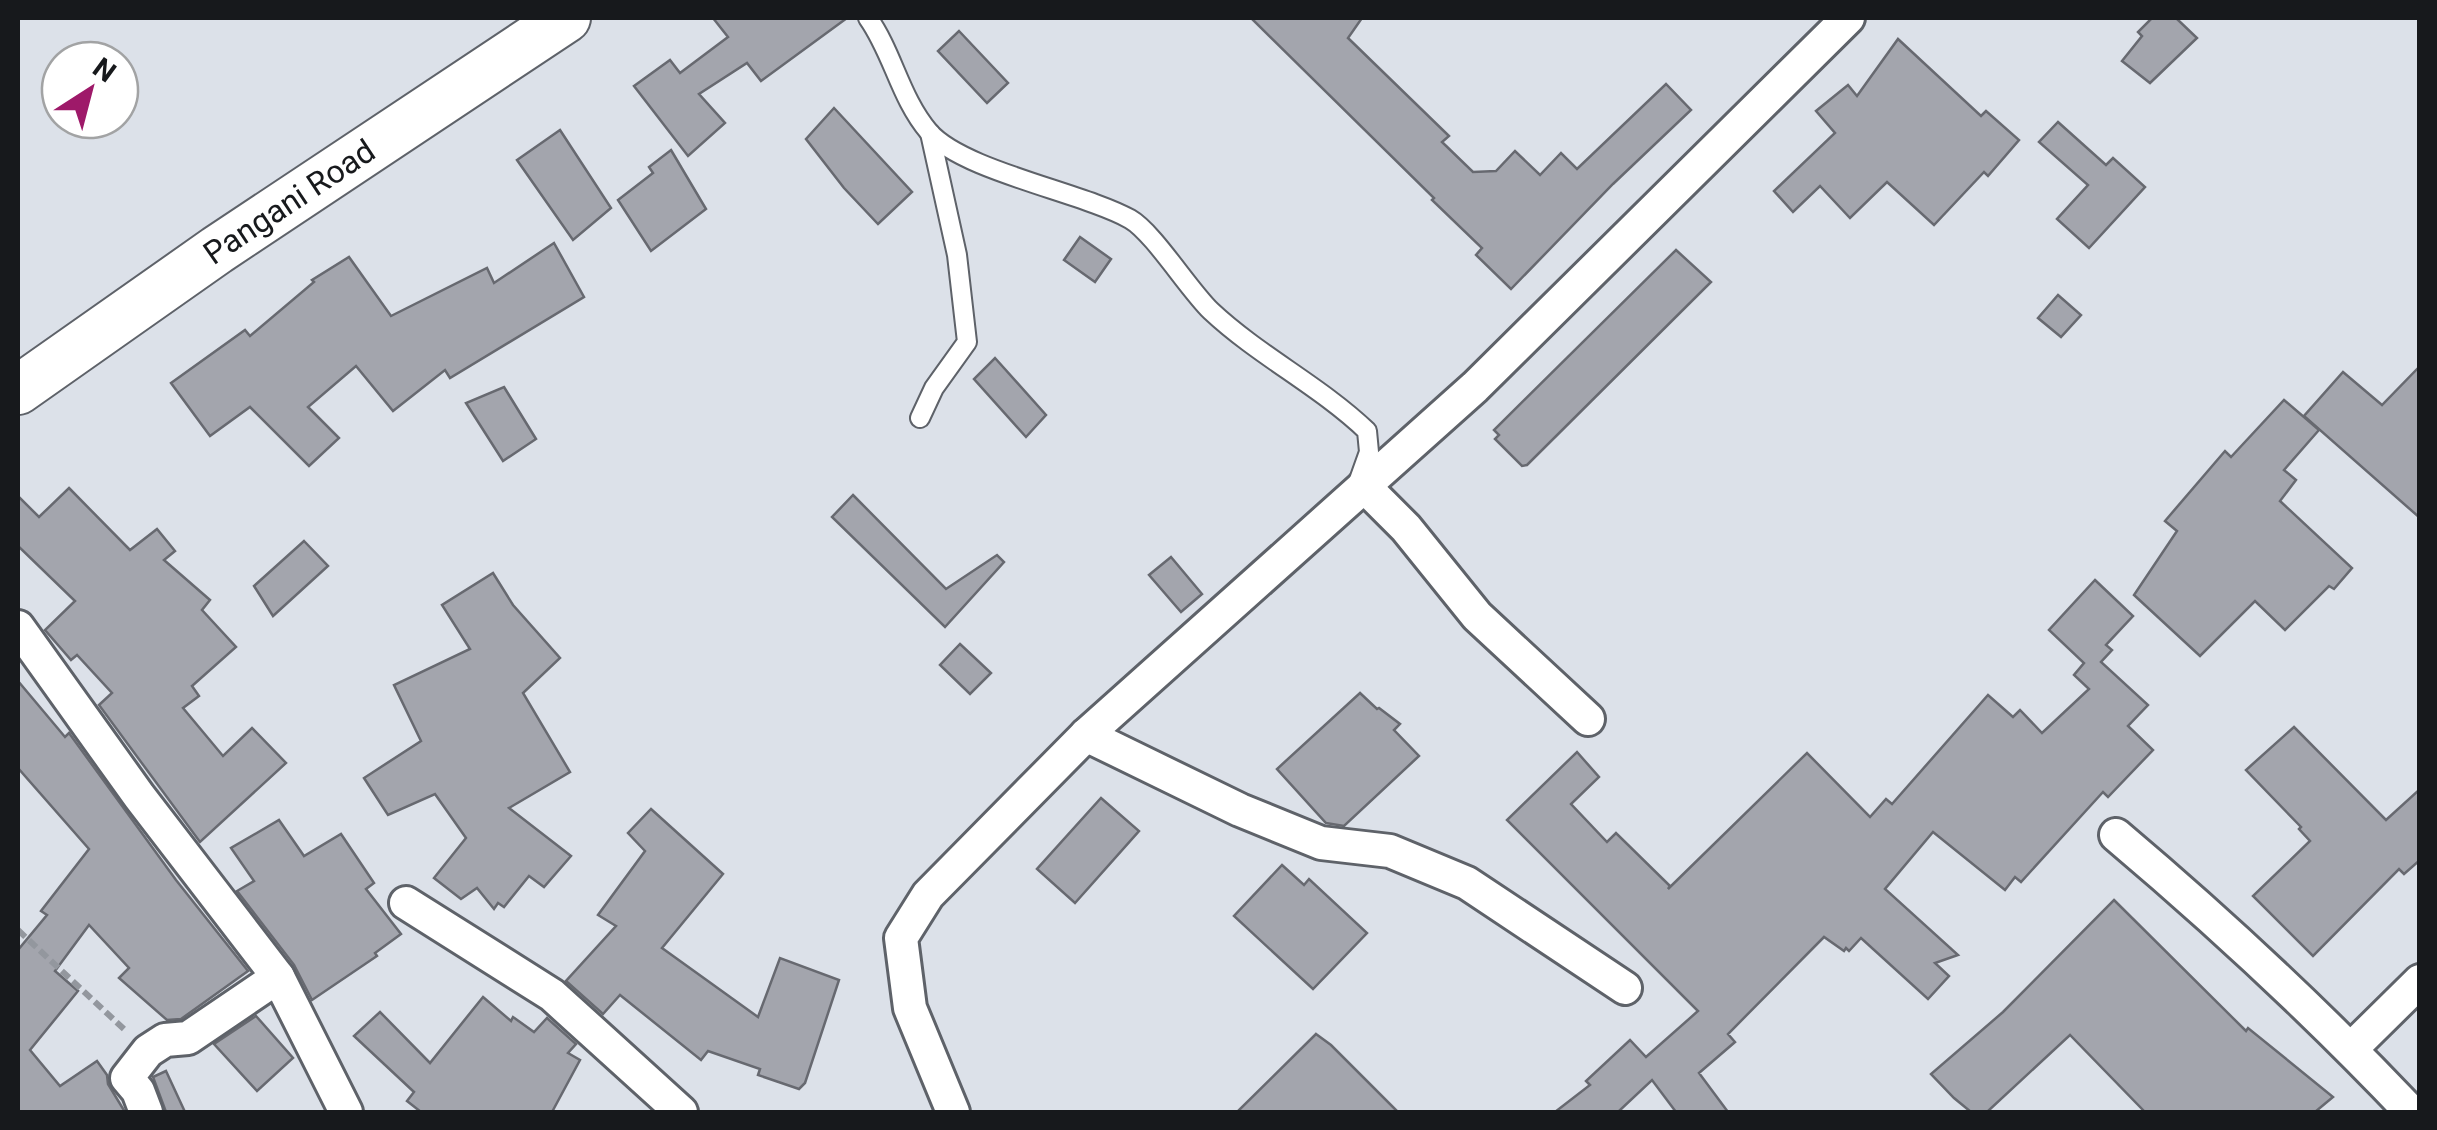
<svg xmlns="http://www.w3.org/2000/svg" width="2437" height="1130" font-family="Roboto,sans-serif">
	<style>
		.building { fill: #a3a5ad; stroke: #676970; stroke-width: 2.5 }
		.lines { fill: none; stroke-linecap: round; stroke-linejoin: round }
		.service-casing { stroke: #5e6269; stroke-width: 22 }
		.minor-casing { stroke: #5e6269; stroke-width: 38 }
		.secondary-casing { stroke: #5e6269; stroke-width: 52 }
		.path { stroke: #93979e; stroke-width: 6; stroke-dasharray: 10 5; stroke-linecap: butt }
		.service { stroke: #fff; stroke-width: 18 }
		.minor { stroke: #fff; stroke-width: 32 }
		.secondary { stroke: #fff; stroke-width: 48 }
		.labels { text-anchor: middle; stroke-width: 10; stroke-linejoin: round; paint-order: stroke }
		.street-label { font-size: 32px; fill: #17191c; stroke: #fff }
	</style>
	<rect width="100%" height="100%" fill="#dce1e9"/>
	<!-- building -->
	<g class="building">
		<path d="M713 18H847L761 81 747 63 699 94 725 123 688 156 634 86 670 60 680 73 728 37Z"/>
		<path d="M1251 18H1362L1348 38 1449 136 1442 142 1473 172 1496 171 1515 151 1540 175 1561 153 1577 169 1666 84 1691 110 1613 184 1511 289 1476 255 1482 248 1432 200 1434 198Z"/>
		<path d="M2152 18H2176L2197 38 2150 83 2122 61 2142 36 2138 32Z"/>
		<path d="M959 31 1008 83 987 103 938 51Z"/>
		<path d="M1898 39 1981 116 1986 111 2019 140 1988 176 1984 172 1934 225 1887 182 1850 218 1820 186 1793 212 1774 191 1835 133 1816 111 1848 85 1857 96Z"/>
		<path d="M834 108 912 192 878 224 844 188 806 139Z"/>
		<path d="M2058 122 2106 165 2113 158 2145 187 2089 248 2057 219 2088 185 2039 142Z"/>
		<path d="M560 130 611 208 573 240 517 160Z"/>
		<path d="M671 150 706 209 651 251 618 200 653 173 649 167Z"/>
		<path d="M1080 237 1111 259 1095 282 1064 260Z"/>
		<path d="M554 243 584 297 450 378 445 370 393 411 356 366 308 407 339 438 309 466 250 407 210 436 171 383 245 330 250 336 314 282 312 280 349 257 391 316 487 268 494 283Z"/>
		<path d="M1676 250 1711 282 1527 465 1522 466 1495 439 1499 435 1494 430Z"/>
		<path d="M2058 295 2081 315 2061 337 2038 318Z"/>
		<path d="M995 358 1046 415 1026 437 974 379Z"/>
		<path d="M2420 366V518L2304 416 2343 372 2382 405Z"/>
		<path d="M504 387 536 439 503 461 466 403Z"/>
		<path d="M2284 400 2319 430 2284 470 2296 480 2280 501 2352 568 2334 589 2329 586 2285 630 2255 601 2200 656 2134 595 2177 531 2165 521 2225 451 2231 457Z"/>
		<path d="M69 488 130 550 157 529 175 551 164 560 210 600 202 610 236 647 192 686 199 696 183 708 223 756 252 728 286 763 200 842 99 705 112 693 77 655 71 660 45 630 75 601 18 546V496L39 517Z"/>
		<path d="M853 495 946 589 997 555 1004 562 945 627 832 517Z"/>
		<path d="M304 541 328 566 273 616 254 586Z"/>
		<path d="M1171 557 1202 594 1181 612 1149 575Z"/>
		<path d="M493 573 513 605 560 658 523 693 570 772 509 808 571 856 544 887 529 876 504 907 498 903 494 909 477 888 461 899 434 878 466 838 435 794 388 815 364 778 421 741 394 685 470 649 442 605Z"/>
		<path d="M2095 580 2133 616 2106 645 2112 650 2101 662 2148 705 2128 726 2153 750 2108 797 2103 792 2021 882 2015 877 2005 890 1933 832 1885 889 1958 955 1935 963 1949 976 1928 999 1861 938 1849 951 1846 948 1844 951 1824 937 1728 1034 1735 1042 1699 1073 1728 1112H1676L1652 1080 1618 1112H1555L1590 1085 1586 1081 1630 1040 1646 1057 1698 1011 1507 820 1577 752 1599 777 1571 804 1607 842 1616 833 1670 886 1668 889 1807 753 1870 817 1886 799 1892 804 1988 695 2013 717 2020 710 2042 733 2089 689 2074 675 2084 663 2049 630Z"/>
		<path d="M960 644 991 673 970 694 940 665Z"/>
		<path d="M18 681 65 737 69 733 176 880 248 971 181 1019 167 1020 119 978 129 968 89 925 55 971 78 991 30 1050 60 1086 97 1061 107 1075 108 1084 125 1112H18V950L47 915 41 911 89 849 18 768Z"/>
		<path d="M1360 693 1377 709 1379 708 1400 724 1394 730 1419 756 1344 826 1326 823 1277 769Z"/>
		<path d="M2294 727 2386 820 2420 789V860L2404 874 2399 869 2313 956 2253 896 2310 841 2299 829 2301 827 2246 770Z"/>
		<path d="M1101 798 1139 831 1075 903 1037 869Z"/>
		<path d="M651 809 723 874 662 948 758 1017 780 958 839 980 805 1083 799 1089 758 1075 760 1069 708 1051 701 1060 620 995 603 1014 566 981 616 926 598 915 645 851 628 833Z"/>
		<path d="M279 820 304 856 341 834 374 883 366 889 401 934 375 953 377 956 312 1000 294 965 237 891 254 881 231 848Z"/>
		<path d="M1282 865 1304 885 1309 879 1367 933 1313 989 1234 916Z"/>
		<path d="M2114 900 2246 1031 2248 1028 2333 1097 2315 1112H2145L2070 1035 1987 1112H1971L1954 1098 1931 1074 2003 1012Z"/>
		<path d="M483 997 511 1021 513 1017 534 1032 547 1018 576 1044 568 1053 580 1060 552 1112H421L407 1101 414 1092 354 1036 380 1012 430 1063Z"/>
		<path d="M256 1016 293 1058 257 1091 214 1044Z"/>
		<path d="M1316 1034 1331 1045 1398 1112H1237Z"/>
		<path d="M166 1071 185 1112H166L153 1077Z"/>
	</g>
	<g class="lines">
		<defs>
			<g id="service">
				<path d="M868 18C893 53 900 98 929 132 963 171 1081 192 1130 219 1153 232 1189 290 1211 311 1259 356 1320 386 1367 431L1369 452 1359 480 1362 483"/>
				<path d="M920 418 934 388 967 342 957 255 930 133"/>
			</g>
			<g id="minor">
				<path d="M1364 486 1406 528 1477 616 1588 719"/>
				<path d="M18 627 139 796 278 977 346 1112"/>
				<path d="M1086 735 1240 810 1321 843 1390 851 1467 883 1625 988"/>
				<path d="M2116 835C2219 922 2318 1014 2411 1112"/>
				<path d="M406 903 552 995 681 1112"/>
				<path d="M2351 1049 2420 981"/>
				<path d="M146 1112 138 1091 127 1078 148 1051 165 1040 188 1038 278 977"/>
				<path d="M953 1112 910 1008 901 938 928 895 1086 735 1475 387 1848 18"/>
			</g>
			<g id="secondary">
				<path id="s1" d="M18 390 217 250 566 18"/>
			</g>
		</defs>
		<!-- service casing -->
		<use href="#service" class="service-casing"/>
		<!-- minor casing -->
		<use href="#minor" class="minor-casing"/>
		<!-- secondary casing -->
		<use href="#secondary" class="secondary-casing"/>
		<!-- path -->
		<path class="path" d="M18 930 126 1031"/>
		<!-- service -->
		<use href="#service" class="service"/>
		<!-- minor -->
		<use href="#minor" class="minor"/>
		<!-- secondary -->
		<use href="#secondary" class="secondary"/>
	</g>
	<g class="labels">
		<!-- street labels -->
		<g class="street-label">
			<text dy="11" stroke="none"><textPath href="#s1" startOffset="330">Pangani Road</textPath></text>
		</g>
	</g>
	<!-- border -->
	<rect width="2437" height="1130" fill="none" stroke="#17191c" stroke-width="40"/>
	<!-- north arrow -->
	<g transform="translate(90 90) rotate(36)"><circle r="48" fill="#ffffff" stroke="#a2a3a4" stroke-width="2.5"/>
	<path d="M0-8L18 38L0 25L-18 38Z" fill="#9e1969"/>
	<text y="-15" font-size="28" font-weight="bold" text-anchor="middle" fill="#17191c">N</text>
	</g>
</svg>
